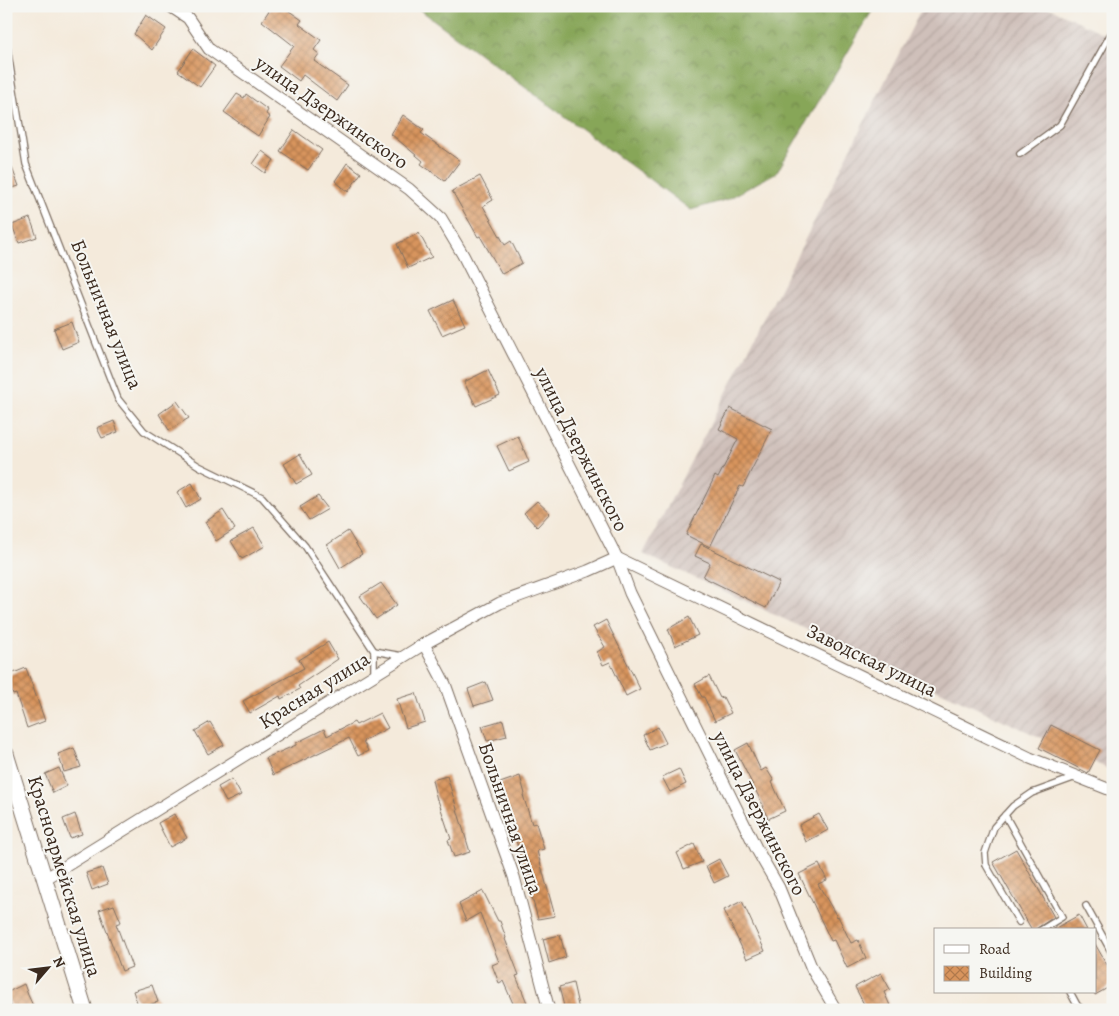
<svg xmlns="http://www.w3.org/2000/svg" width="1119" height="1016" font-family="Alegreya,serif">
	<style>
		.industrial { fill: url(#industrial-furrows) }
		.forest { fill: url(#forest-crowns); stroke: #61683c }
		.building { fill: url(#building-cross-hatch) }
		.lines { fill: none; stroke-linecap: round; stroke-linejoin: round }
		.lane-casing { stroke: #7c6d60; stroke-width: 8 }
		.street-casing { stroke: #7c6d60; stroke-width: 13 }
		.secondary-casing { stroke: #7c6d60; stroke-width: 17 }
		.lane { stroke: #fff; stroke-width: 5.5 }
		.street { stroke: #fff; stroke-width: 11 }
		.secondary { stroke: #fff; stroke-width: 15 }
		.labels { text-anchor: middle; stroke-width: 4; stroke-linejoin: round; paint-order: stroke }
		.street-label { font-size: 20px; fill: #3b2a1e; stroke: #f6f6f2 }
	</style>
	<defs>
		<pattern id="industrial-furrows" width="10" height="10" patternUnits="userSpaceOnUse" patternTransform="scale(1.25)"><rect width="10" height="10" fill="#cfc0ba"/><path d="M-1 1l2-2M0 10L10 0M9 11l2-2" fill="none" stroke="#b3a59f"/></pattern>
		<pattern id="forest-crowns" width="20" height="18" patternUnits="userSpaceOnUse" patternTransform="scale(1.25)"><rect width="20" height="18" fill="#87a659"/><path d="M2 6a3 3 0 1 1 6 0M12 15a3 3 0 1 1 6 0" fill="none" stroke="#708749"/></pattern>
		<pattern id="building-cross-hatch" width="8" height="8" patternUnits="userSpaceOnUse" patternTransform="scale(1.25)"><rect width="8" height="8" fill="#d8945d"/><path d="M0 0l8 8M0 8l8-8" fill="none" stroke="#b0794c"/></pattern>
	</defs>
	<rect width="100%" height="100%" fill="#f6f6f2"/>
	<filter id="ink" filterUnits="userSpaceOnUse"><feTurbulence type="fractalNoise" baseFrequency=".02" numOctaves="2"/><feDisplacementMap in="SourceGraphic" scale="10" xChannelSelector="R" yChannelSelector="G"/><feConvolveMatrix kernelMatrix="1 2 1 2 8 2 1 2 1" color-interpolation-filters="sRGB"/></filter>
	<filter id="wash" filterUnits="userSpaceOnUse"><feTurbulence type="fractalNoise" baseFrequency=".0096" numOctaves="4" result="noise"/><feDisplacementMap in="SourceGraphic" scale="20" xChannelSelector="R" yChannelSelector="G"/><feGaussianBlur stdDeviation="1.12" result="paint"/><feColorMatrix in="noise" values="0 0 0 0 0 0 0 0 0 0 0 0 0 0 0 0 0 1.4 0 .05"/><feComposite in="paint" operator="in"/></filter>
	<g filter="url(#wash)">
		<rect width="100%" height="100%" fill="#f4eadb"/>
		<!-- industrial -->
		<path class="industrial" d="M923 6H1046L1113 38V771L643 554 780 289Z"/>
		<!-- forest -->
		<path class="forest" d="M415 6H875L777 172 728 199 691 210Z"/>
		<g id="blocks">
			<!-- building -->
			<g class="building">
				<path d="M272 6H282L302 20 299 24 321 40 314 50 319 54 314 61 348 85 337 101 303 75 299 81 279 66 294 46 262 21Z"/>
				<path d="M146 15 166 29 152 50 134 34Z"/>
				<path d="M193 49 215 66 200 87 178 71Z"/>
				<path d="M237 94 244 98 246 94 268 110 266 114 270 117 258 136 224 112Z"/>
				<path d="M403 115 424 130 421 133 460 161 445 181 421 164 423 161 391 134Z"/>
				<path d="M294 130 322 150 308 170 280 151Z"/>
				<path d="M262 151 274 160 265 173 253 164Z"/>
				<path d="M7 155 19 186 6 190V156Z"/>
				<path d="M347 163 361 173 348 192 335 181Z"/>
				<path d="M480 176 493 200 483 206 505 245 511 241 522 263 502 274 480 236 478 237 452 191Z"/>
				<path d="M30 218 37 237 19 243 12 225Z"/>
				<path d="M419 233 432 257 408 268 397 244Z"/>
				<path d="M453 300 465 325 442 335 430 311Z"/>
				<path d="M72 322 79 342 62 349 54 329Z"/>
				<path d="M488 370 500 395 476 406 464 382Z"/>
				<path d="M177 401 189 418 169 430 159 414Z"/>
				<path d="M730 408 772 429 743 487 740 486 710 547 686 535 715 476 718 478 738 439 719 429Z"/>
				<path d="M114 421 118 432 102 438 97 428Z"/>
				<path d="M518 436 529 462 509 471 497 446Z"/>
				<path d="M300 454 312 475 296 484 284 464Z"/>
				<path d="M192 483 201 499 186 508 177 492Z"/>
				<path d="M318 496 328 509 309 520 300 507Z"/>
				<path d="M537 501 550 513 537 527 524 513Z"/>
				<path d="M223 510 235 529 216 541 205 522Z"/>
				<path d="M254 528 265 546 242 559 231 541Z"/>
				<path d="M348 531 362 554 340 568 327 545Z"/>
				<path d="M701 544 779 582 766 608 703 577 710 563 695 556Z"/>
				<path d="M381 583 397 605 376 619 360 596Z"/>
				<path d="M689 617 698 635 675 646 668 629Z"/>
				<path d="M606 620 640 689 626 696 610 662 603 665 597 652 605 647 593 627Z"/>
				<path d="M328 642 338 659 298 686 300 689 281 699 280 696 250 713 243 701 304 668 299 660Z"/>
				<path d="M26 668 45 721 27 728 16 694 13 695 6 676Z"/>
				<path d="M709 676 720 698 723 697 731 713 715 721 704 697H702L695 684Z"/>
				<path d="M486 682 493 700 474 706 468 689Z"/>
				<path d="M416 693 425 722 406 728 397 699Z"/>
				<path d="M380 713 388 728 363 741 368 751 358 756 349 738 273 775 266 758 296 745V743L324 729 327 736 354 722 356 725Z"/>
				<path d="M503 720 507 736 487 741 482 726Z"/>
				<path d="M210 722 224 745 208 754 195 731Z"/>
				<path d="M1051 725 1100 750 1088 773 1039 748Z"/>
				<path d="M658 727 666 743 650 750 643 735Z"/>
				<path d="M748 743 761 771 766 768 774 781 772 782 785 811 768 819 763 807H764L735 750Z"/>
				<path d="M74 748 81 767 64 772 58 754Z"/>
				<path d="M59 768 67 786 53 793 45 774Z"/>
				<path d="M679 769 686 784 670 792 662 777Z"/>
				<path d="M447 776 470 852 454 857 448 840 451 839 438 800H437L432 780Z"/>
				<path d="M520 776 525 794 523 795 532 824 536 823 544 849 537 851 555 916 538 919 500 783Z"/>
				<path d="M232 779 241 795 226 802 218 787Z"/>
				<path d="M75 814 82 834 70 838 63 819Z"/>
				<path d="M174 814 187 838 170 847 158 823Z"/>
				<path d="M819 814 828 830 806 842 799 825Z"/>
				<path d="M694 844 702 862 684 869 677 853Z"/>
				<path d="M1016 849 1054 917 1034 930H1032L993 862Z"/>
				<path d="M719 859 728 876 714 883 706 866Z"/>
				<path d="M819 864 827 880 818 884 837 917 838 916 851 943 858 940 866 958 847 968 834 940 831 941 799 874Z"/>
				<path d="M102 868 108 884 92 890 86 873Z"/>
				<path d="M483 891 498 921H500L506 938 505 939 519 975 516 976 530 1010H516L503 981 499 983 492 965 499 962 480 913 466 921 459 904Z"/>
				<path d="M742 901 765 951 747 959 724 910Z"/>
				<path d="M114 905 121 922 116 924 132 967 122 971 99 910Z"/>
				<path d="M1079 915 1087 930H1052Z"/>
				<path d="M560 935 566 957 549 963 543 939Z"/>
				<path d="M1095 944 1113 975V985L1095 995Z"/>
				<path d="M881 973 890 989 884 992 892 1010H867L855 987Z"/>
				<path d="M573 983 579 1010H565L559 987Z"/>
				<path d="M24 984 28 995 35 1010H13L6 995V993Z"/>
				<path d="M152 985 158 1002 139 1008 133 991Z"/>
			</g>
		</g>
	</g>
	<g filter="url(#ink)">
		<use href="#blocks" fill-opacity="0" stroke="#7c6d60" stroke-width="1"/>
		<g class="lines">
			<defs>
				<g id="lane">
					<path d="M6 41 26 164 118 399 144 431 199 466 262 497 305 546 374 651V674"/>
					<path d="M1020 154 1060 125 1113 30"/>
					<path d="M374 651 402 656"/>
					<path d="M1005 815 1062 917 1041 930"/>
					<path d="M1086 906 1113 955"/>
					<path d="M1019 922 986 865 985 853 994 827 1013 806 1032 793 1076 777"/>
					<path d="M1070 992 1077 1005 1083 1010"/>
				</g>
				<g id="street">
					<path d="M170 6 188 18 209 49 409 189 441 218 463 255 617 558 630 593 756 848 779 888 812 969 836 1010"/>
					<path d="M424 644 445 684 514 877 549 1010"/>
					<path d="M45 879 424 644 500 603 588 571 617 558 1030 758 1113 791"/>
				</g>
				<path id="secondary" d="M6 754 85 1010"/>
			</defs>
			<!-- lane casing -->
			<use href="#lane" class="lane-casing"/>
			<!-- street casing -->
			<use href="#street" class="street-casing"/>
			<!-- secondary casing -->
			<use href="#secondary" class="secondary-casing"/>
			<!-- lane -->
			<use href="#lane" class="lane"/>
			<!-- street -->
			<use href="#street" class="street"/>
			<!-- secondary -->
			<use href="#secondary" class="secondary"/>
		</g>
	</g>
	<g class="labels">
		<!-- street labels -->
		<g class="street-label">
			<text transform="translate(332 112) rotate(35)" y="7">улица Дзержинского</text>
			<text transform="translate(107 314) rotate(68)" y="7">Больничная улица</text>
			<text transform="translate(582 449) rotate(63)" y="7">улица Дзержинского</text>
			<text transform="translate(872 660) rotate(26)" y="7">Заводская улица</text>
			<text transform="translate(314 690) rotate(-32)" y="7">Красная улица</text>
			<text transform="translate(760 813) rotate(63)" y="7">улица Дзержинского</text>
			<text transform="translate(511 818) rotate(71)" y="7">Больничная улица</text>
			<text transform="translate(65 876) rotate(73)" y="7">Красноармейская улица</text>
		</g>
	</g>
	<!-- margin -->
	<rect width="1119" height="1016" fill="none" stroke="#f6f6f2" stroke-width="25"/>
	<!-- legend -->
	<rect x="934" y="928" width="162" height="65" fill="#f6f6f2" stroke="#aba49d"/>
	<rect x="944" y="945" width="25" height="8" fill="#ffffff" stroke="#aba49d"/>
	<text x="979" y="954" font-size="15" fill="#3b2a1e">Road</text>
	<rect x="944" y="966" width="25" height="15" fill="url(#building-cross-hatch)" stroke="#aba49d"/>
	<text x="979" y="978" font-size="15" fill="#3b2a1e">Building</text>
	<!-- north arrow -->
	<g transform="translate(48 968) rotate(62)" stroke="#f6f6f2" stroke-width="4" paint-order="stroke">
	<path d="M0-4L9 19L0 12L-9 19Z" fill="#3b2a1e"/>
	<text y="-8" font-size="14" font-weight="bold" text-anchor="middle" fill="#3b2a1e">N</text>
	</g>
</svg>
